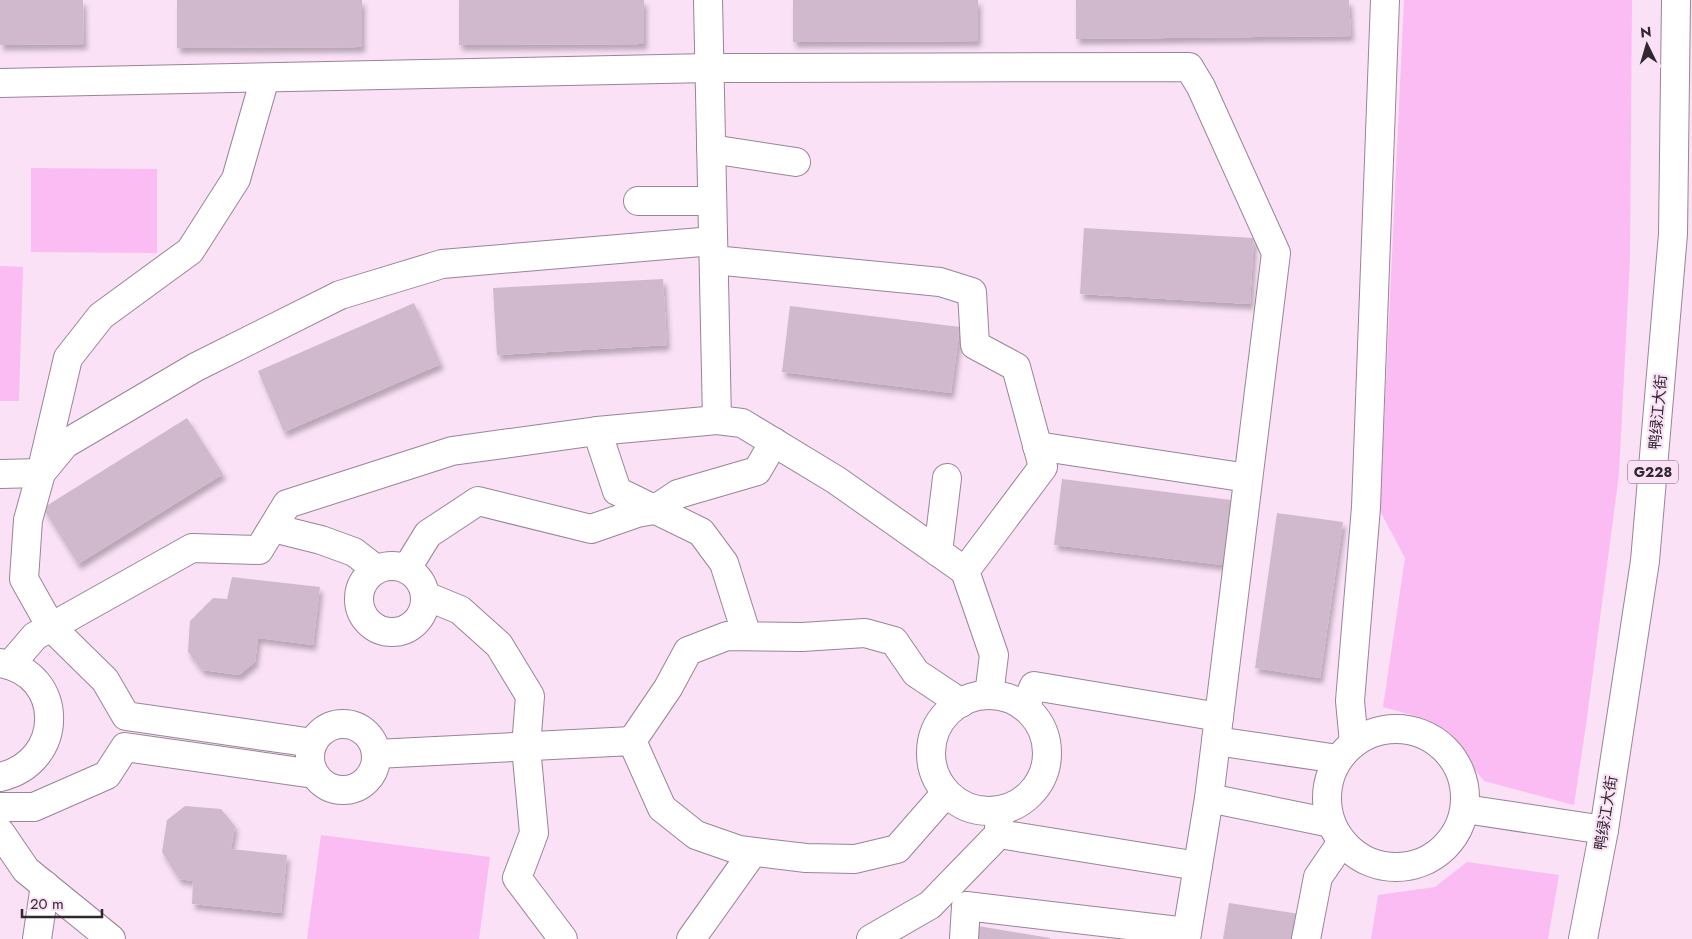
<svg xmlns="http://www.w3.org/2000/svg" width="1692" height="939" font-family="Jost,'Noto Sans SC',sans-serif">
	<style>
		.green { fill: #fbbbf3 }
		.building { fill: #d1b9cd; filter: url(#shadow) }
		.lines { fill: none; stroke-linecap: round; stroke-linejoin: round }
		.street-casing { stroke: #9a8497; stroke-width: 30 }
		.highway-casing { stroke: #9a8497; stroke-width: 30 }
		.street { stroke: #fff; stroke-width: 28 }
		.highway { stroke: #fff; stroke-width: 28 }
		.labels { text-anchor: middle; stroke-width: 4.5; stroke-linejoin: round; paint-order: stroke }
		.shield { fill: #fae1f6; stroke: #6d5f6b; stroke-width: 1 }
		.shield-label { font-size: 14px; font-weight: bold; fill: #31272f }
		.street-label { font-size: 15px; fill: #31272f; stroke: #fae1f6 }
	</style>
	<defs>
		<filter id="shadow"><feDropShadow dx="3" dy="5.5" stdDeviation="2.5" flood-color="#0004"/></filter>
	</defs>
	<rect width="100%" height="100%" fill="#fae1f6"/>
	<!-- green -->
	<g class="green">
		<path d="M1404 0H1632L1630 258 1619 474 1586 725 1574 805 1484 781 1452 741 1423 718 1383 707 1405 558 1380 511Z"/>
		<path d="M31 168 157 169V253L31 252Z"/>
		<path d="M0 266 23 267 19 401H0Z"/>
		<path d="M321 835 490 857 479 939H307Z"/>
		<path d="M1467 862 1559 875 1548 939H1371L1378 895 1435 887Z"/>
	</g>
	<!-- building -->
	<g class="building">
		<path d="M0 0H83L84 44 0 45Z"/>
		<path d="M177 0H362V47L177 48Z"/>
		<path d="M459 0H644V44L459 45Z"/>
		<path d="M793 0H978V41L793 42Z"/>
		<path d="M1076 0H1349L1351 36 1076 39Z"/>
		<path d="M1084 228 1254 238 1250 304 1080 294Z"/>
		<path d="M663 279 667 345 497 355 493 288Z"/>
		<path d="M414 303 441 364 284 432 258 371Z"/>
		<path d="M790 306 960 327 951 393 782 372Z"/>
		<path d="M187 418 223 474 78 564 43 508Z"/>
		<path d="M1062 479 1231 500 1223 565 1054 545Z"/>
		<path d="M1277 513 1343 522 1320 678 1255 668Z"/>
		<path d="M232 577 320 587 313 645 258 638 255 662 239 675 202 670 188 652 190 621 213 598 227 599Z"/>
		<path d="M185 806 221 809 235 826 231 849 287 855 281 913 192 904 193 881 179 879 162 852 167 820Z"/>
		<path d="M1229 903 1299 914 1295 939H1223Z"/>
		<path d="M972 925 1050 938V939H970Z"/>
	</g>
	<g class="lines">
		<defs>
			<g id="street">
				<path d="M708 0 717 420"/>
				<path d="M265 78 236 179 190 251 101 316 68 358 41 473 28 520 24 579 51 627 105 680 126 716 313 743"/>
				<path d="M0 83 709 68 1189 67 1201 87 1276 253 1216 741 1338 759"/>
				<path d="M711 149 796 162"/>
				<path d="M638 201H712"/>
				<path d="M714 260 940 282 972 292 975 345 1016 367 1043 467 965 571 994 655 989 695"/>
				<path d="M597 431 617 491 701 532 724 563 747 636"/>
				<path d="M1037 446 1248 478"/>
				<path d="M0 474 41 473 65 444 196 367 340 295 442 264 713 241"/>
				<path d="M273 528 321 540 354 552 376 569"/>
				<path d="M938 552 947 478"/>
				<circle cx="392" cy="599" r="33"/>
				<path d="M407 568 428 534 478 501 591 529 637 513 654 510 678 494 757 471 774 442"/>
				<path d="M426 596 460 610 499 645 530 696 526 747 534 833 517 878 563 939"/>
				<path d="M0 663C65 673 66 762 0 777"/>
				<path d="M10 665 35 636 192 548 259 550 287 504 452 451 597 431 717 420 742 423 836 480 965 571"/>
				<circle cx="989" cy="753" r="58"/>
				<path d="M1025 707 1034 686 1219 717"/>
				<circle cx="343" cy="757" r="33"/>
				<circle cx="1396" cy="798" r="69"/>
				<path d="M632 741 668 688 688 651 727 636 802 637 865 633 894 641 916 673 961 703"/>
				<path d="M1354 743 1350 701 1366 507 1385 0"/>
				<path d="M376 754 632 741 662 808 696 835 739 850 806 858 855 859 897 849 946 793"/>
				<path d="M1209 798 1216 741"/>
				<path d="M0 807H34L107 775 125 747 314 774"/>
				<path d="M1465 809 1604 830"/>
				<path d="M0 832 26 870 111 939"/>
				<path d="M999 834 1198 866"/>
				<path d="M37 939 45 885"/>
				<path d="M691 939 753 852"/>
				<path d="M871 939 930 905 999 834V817"/>
				<path d="M964 939 966 906 1187 932"/>
				<path d="M1186 939 1209 798 1331 823"/>
				<path d="M1306 939 1318 877 1342 842"/>
			</g>
			<path id="highway" d="M1583 939 1604 830 1645 561 1673 234 1676 0"/>
		</defs>
		<!-- street casing -->
		<use href="#street" class="street-casing"/>
		<!-- highway casing -->
		<use href="#highway" class="highway-casing"/>
		<!-- street -->
		<use href="#street" class="street"/>
		<!-- highway -->
		<use href="#highway" class="highway"/>
	</g>
	<g class="labels">
		<!-- shield labels -->
		<rect class="shield" x="1628" y="460.5" width="50" height="23" rx="4"/>
		<g class="shield-label">
			<text x="1653" y="477">G228</text>
		</g>
		<!-- street labels -->
		<g class="street-label">
			<text transform="translate(1658 412) rotate(-85)" y="5">鸭绿江大街</text>
			<text transform="translate(1606 813) rotate(-81)" y="5">鸭绿江大街</text>
		</g>
	</g>
	<!-- north arrow -->
	<g transform="translate(1647 45) rotate(355)" stroke="#fae1f6" stroke-width="4" paint-order="stroke">
	<path d="M0-4L9 19L0 12L-9 19Z" fill="#31272f"/>
	<text y="-8" font-size="14" font-weight="bold" text-anchor="middle" fill="#31272f">N</text>
	</g>
	<!-- scale -->
	<path d="M22 909v8h80v-8" fill="none" stroke="#31272f" stroke-width="2.5"/>
	<text x="30" y="909" font-size="15" fill="#31272f" stroke="#fae1f6" stroke-width="4" paint-order="stroke">20 m</text>
</svg>
